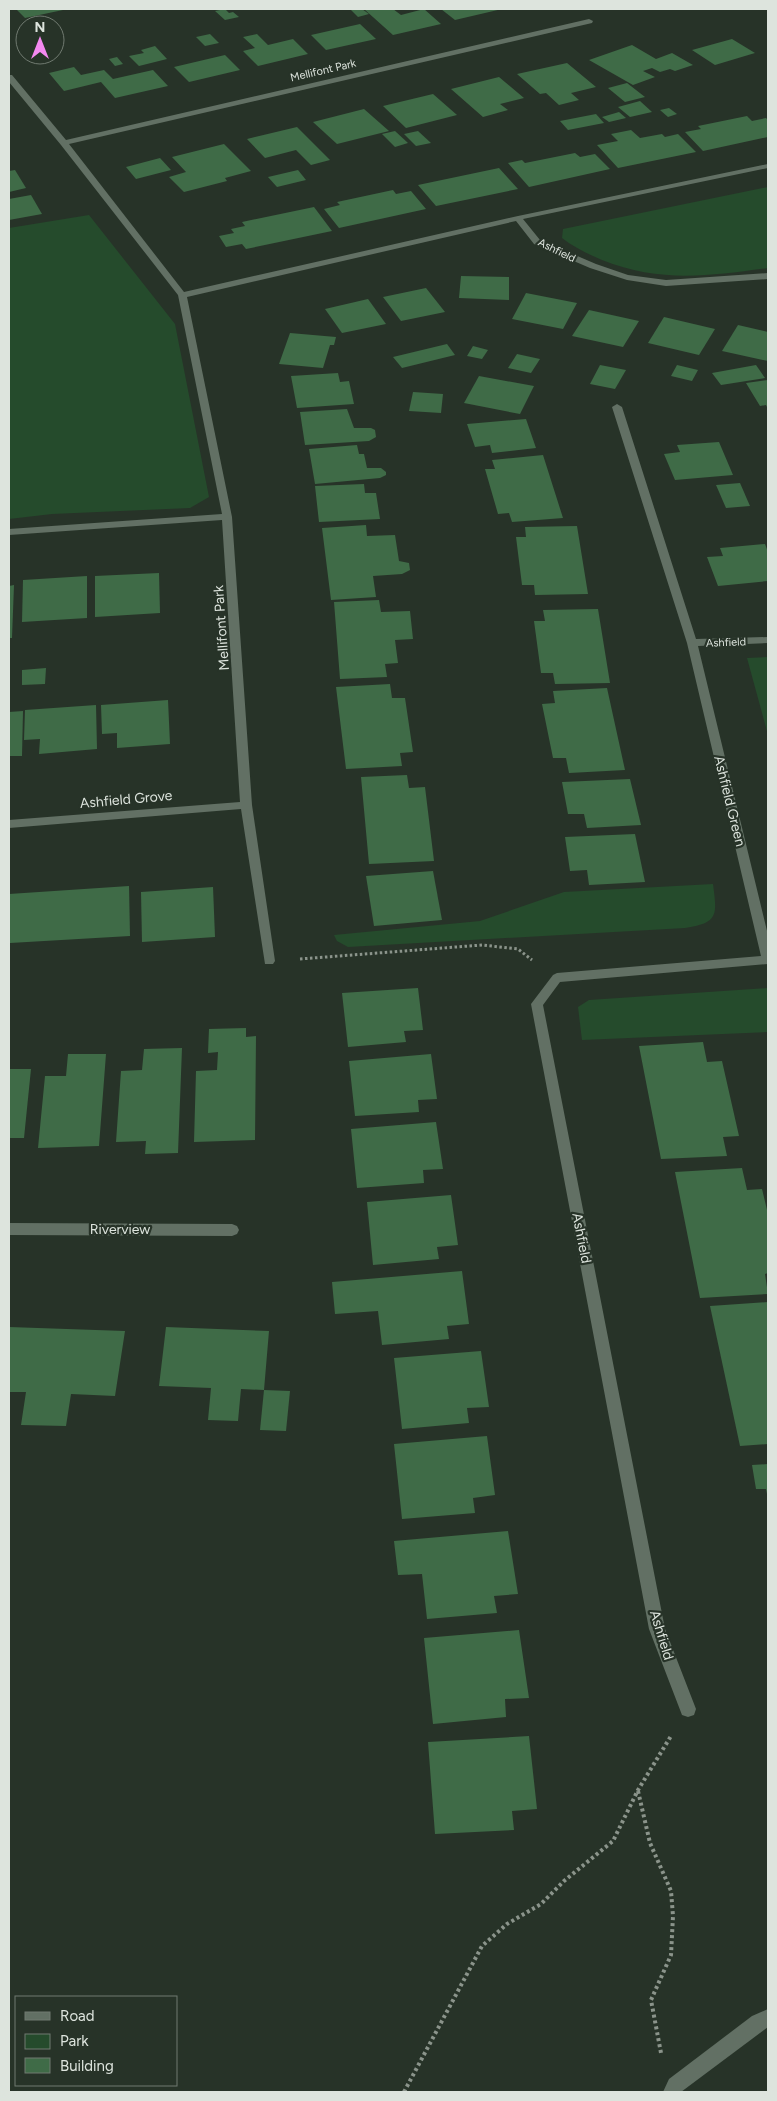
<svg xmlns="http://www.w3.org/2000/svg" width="777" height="2101" font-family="Figtree,sans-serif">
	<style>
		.green { fill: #254b2c }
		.building { fill: #3f6b47 }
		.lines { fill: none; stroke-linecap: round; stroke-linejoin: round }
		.path-far1 { stroke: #8b948b; stroke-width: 3; stroke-dasharray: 2.5 2.5; stroke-linecap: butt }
		.path { stroke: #8b948b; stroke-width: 4; stroke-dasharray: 3 3; stroke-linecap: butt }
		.minor { fill: #627064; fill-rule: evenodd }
		.labels { text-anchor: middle; stroke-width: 4.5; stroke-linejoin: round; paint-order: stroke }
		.far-street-label { font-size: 11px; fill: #dde4dd; stroke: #273328 }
		.street-label { font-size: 14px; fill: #dde4dd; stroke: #273328 }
	</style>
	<rect width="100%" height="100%" fill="#273328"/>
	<!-- green -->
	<g class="green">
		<path d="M768 187V268C709 276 659 283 602 260 588 254 575 248 562 238L563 229Z"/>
		<path d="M89 215 175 324 209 497 190 508 52 514 9 519V228Z"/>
		<path d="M768 657V735L747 658Z"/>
		<path d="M713 884C717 915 719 923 685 928L348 947 337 941 334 935 480 921 564 892Z"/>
		<path d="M768 988V1032L582 1040 578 1007 589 1000Z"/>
	</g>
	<!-- building -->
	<g class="building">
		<path d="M16 9H63V10L25 18Z"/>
		<path d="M225 9 229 13 233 12 239 17 225 20 215 11Z"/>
		<path d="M350 9H362L369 14 358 17Z"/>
		<path d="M364 9H393L401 15 424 9 441 24 393 35Z"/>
		<path d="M441 9H502L455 20Z"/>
		<path d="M360 24 376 39 326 50 311 35Z"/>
		<path d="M210 34 219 43 205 46 196 37Z"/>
		<path d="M257 34 268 45 293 39 308 54 258 66 243 51 255 48 243 37Z"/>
		<path d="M732 39 755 53 715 65 692 50Z"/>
		<path d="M632 45 656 59 672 53 693 65 675 71 670 69 660 72 652 68 643 71 655 77 633 85 589 60Z"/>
		<path d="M155 46 167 59 139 66 129 56 144 53 141 50Z"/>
		<path d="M225 55 240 70 189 82 174 67Z"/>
		<path d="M117 57 123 64 115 66 109 59Z"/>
		<path d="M567 63 596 87 571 93 579 100 559 105 546 93 540 94 517 74Z"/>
		<path d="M74 67 81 75 104 70 113 79 153 70 168 86 115 98 101 82 64 91 49 73Z"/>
		<path d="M499 77 524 98 500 104 508 110 483 117 451 89Z"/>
		<path d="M627 83 645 97 625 102 608 88Z"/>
		<path d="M433 94 457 115 406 128 383 106Z"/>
		<path d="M640 101 652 112 630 117 618 107Z"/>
		<path d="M669 108 677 114 668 117 660 110Z"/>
		<path d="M364 109 389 131 337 144 313 122Z"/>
		<path d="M619 112 626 118 609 122 602 117Z"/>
		<path d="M596 114 604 123 568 130 560 121Z"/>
		<path d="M747 116 752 121 766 118 768 120V137L703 151 685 132 701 129 698 126Z"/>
		<path d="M297 127 330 160 311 165 296 150 265 158 247 139Z"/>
		<path d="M631 130 640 138 662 134 665 137 678 134 696 152 618 168 597 145 618 141 611 134Z"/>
		<path d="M395 131 408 143 395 147 382 134Z"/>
		<path d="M418 131 431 143 416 146 404 134Z"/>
		<path d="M224 144 251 171 225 178 227 181 184 192 169 177 186 172 172 157Z"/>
		<path d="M575 153 580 157 595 154 610 169 529 187 508 163 522 160 525 163Z"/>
		<path d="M160 158 171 170 136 179 126 167Z"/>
		<path d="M499 168 518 189 436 206 418 185Z"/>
		<path d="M15 170 26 188 9 192V171Z"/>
		<path d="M298 170 306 180 277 187 268 177Z"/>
		<path d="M393 190 396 194 411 191 426 209 339 228 324 209 340 205 337 202Z"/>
		<path d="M31 195 42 214 9 220V199Z"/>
		<path d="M314 207 332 231 246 249 242 244 226 247 219 236 234 233 231 229 245 226 242 222Z"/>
		<path d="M461 276 509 277V300L459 298Z"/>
		<path d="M426 288 445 312 401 321 383 297Z"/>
		<path d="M526 293 577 303 563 329 512 319Z"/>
		<path d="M368 299 386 324 342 333 325 309Z"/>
		<path d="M589 310 639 321 623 347 572 336Z"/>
		<path d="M664 317 715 329 699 355 648 343Z"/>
		<path d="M738 325 768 332V361L722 351Z"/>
		<path d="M290 333 336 337 334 345H330L323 368 279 364Z"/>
		<path d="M447 344 455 355 402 368 393 357Z"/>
		<path d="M473 346 488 350 482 359 467 356Z"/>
		<path d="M517 354 540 359 531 373 508 368Z"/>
		<path d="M600 365 626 370 615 389 590 384Z"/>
		<path d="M677 365 698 370 692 381 671 376Z"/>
		<path d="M756 365 765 378 721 385 712 373Z"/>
		<path d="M338 373 340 382 349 381 354 404 297 408 291 376Z"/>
		<path d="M479 376 534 386 520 414 464 403Z"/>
		<path d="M768 380V409L766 405 760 406 746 383Z"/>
		<path d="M413 392 443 394 441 413 409 411Z"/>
		<path d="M347 409 354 428H371L375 430 376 437 369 441 305 445 300 412Z"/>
		<path d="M526 419 536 448 492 453 490 445 475 447 467 424Z"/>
		<path d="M719 442 733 475 675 480 664 454 680 452 677 445Z"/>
		<path d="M357 445 359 454H364L367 468H381L386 472V475L380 478 315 484 309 449Z"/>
		<path d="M543 455 563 518 512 522 509 513 498 514 485 469H495L492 460Z"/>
		<path d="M740 483 750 506 726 508 716 485Z"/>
		<path d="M364 484 365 493H376L380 519 319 522 315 486Z"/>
		<path d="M366 525 367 536 395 535 399 561 409 563 410 570 402 574 373 576 376 597 331 600 322 528Z"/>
		<path d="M577 526 588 594 535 595 534 585H522L516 537H526L525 527Z"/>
		<path d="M765 544 768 552V581L718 586 707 557 723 556 720 548Z"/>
		<path d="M159 573 160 613 95 617V576Z"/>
		<path d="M87 576V618L22 622 23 580Z"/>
		<path d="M14 585 12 638H9V586Z"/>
		<path d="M379 600 381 612 410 611 413 639 395 640 398 663 385 664 387 677 340 679 334 602Z"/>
		<path d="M598 609 610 683 555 684 553 673H541L534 621H545L543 610Z"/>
		<path d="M46 668 45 684 22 685V670Z"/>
		<path d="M390 684 392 698H405L413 752 400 753 402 766 346 769 336 687Z"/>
		<path d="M607 688 625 770 569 773 566 758H553L542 704 555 703 553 691Z"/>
		<path d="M168 700 170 744 117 748V733L102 734 101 705Z"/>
		<path d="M96 705 97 749 39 754 40 739 24 740 25 710Z"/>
		<path d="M23 711 22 756H9V712Z"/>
		<path d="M407 775 409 788 425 787 434 861 369 864 361 777Z"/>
		<path d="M630 779 641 825 587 828 584 814H568L562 782Z"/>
		<path d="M635 834 645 882 589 885 587 870 570 871 565 837Z"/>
		<path d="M433 871 442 920 374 926 366 876Z"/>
		<path d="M129 886 130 936 10 943 9 894Z"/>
		<path d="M213 887 215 937 142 942 141 892Z"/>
		<path d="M418 988 423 1030 404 1031 406 1042 348 1047 342 993Z"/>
		<path d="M246 1028V1037L256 1036 255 1140 194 1142 196 1071 217 1070 218 1052 208 1053 209 1029Z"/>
		<path d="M703 1042 707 1062 722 1061 739 1136 723 1137 727 1156 661 1159 639 1046Z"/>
		<path d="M182 1048 178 1153 145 1154 146 1141 116 1142 121 1071 142 1070 144 1049Z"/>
		<path d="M68 1054H106L99 1146 38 1148 45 1076H66Z"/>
		<path d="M431 1054 437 1099 418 1100 419 1112 355 1116 349 1061Z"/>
		<path d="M9 1069H31L24 1138H9Z"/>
		<path d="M436 1122 443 1169 423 1170 424 1183 357 1188 351 1129Z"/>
		<path d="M742 1168 747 1190 762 1189 768 1214V1273L765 1274 768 1294 700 1298 675 1172Z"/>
		<path d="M451 1195 458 1245 437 1247 439 1259 373 1265 367 1202Z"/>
		<path d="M462 1271 469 1324 447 1326 449 1339 382 1345 378 1311 335 1314 332 1282Z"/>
		<path d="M768 1302V1444L740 1446 710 1306Z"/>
		<path d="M9 1327 125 1331 115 1396 71 1394 66 1426 21 1425 26 1392H9Z"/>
		<path d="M166 1327 269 1331 264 1390 241 1389 238 1421 208 1420 211 1388 159 1386Z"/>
		<path d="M481 1351 489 1407 467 1408 469 1423 402 1429 394 1358Z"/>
		<path d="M264 1390 290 1391 286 1431 260 1430Z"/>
		<path d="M487 1436 495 1495 473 1498 475 1513 402 1519 394 1444Z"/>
		<path d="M768 1464V1494H767L766 1489H756L752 1465Z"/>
		<path d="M508 1531 518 1594 494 1596 497 1613 427 1619 422 1574 398 1575 394 1541Z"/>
		<path d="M519 1630 529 1698 505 1699 506 1717 433 1724 424 1638Z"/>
		<path d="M529 1736 537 1809 512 1811 514 1830 435 1834 428 1742Z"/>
	</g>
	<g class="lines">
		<!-- path-far1 -->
		<path class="path-far1" d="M300 959 482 945 518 949 532 960"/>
		<!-- path -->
		<g class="path">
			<path d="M638 1791 650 1843 671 1891 673 1916 671 1955 651 2000 661 2053"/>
			<path d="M404 2092 482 1946 507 1924 541 1904 564 1881 613 1841 638 1790 671 1736"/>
		</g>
		<!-- minor -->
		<g class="minor">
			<path d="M589 19 593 21 592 23 69 144 184 292 518 216 768 164V168L523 219 540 240 596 264 628 275 666 280 768 273V279L666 286 627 280 590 268 534 244 516 221 187 297 232 517 252 805 275 961 273 964H265L241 809 9 828V820L240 802 222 520 9 535V529L222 514 178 295 61 145 9 82V75H12L66 140Z"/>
			<path d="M617 404 622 407 696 639 768 637V643L698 646 768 935V964L560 982 543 1005 665 1629 696 1709 694 1715 688 1717 682 1715 649 1629 531 1004 553 975 557 973 761 956 687 643 612 407Z"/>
			<path d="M9 1223 232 1224 237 1226 239 1230 237 1234 232 1236 9 1235Z"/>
			<path d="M768 2009V2027L681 2092H663L669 2079 752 2016Z"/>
		</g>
	</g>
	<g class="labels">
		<!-- far-street labels -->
		<g class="far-street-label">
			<text transform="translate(323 70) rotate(-13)" y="4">Mellifont Park</text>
			<text transform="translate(557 250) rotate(26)" y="4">Ashfield</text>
			<text transform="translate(726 642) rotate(-2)" y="4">Ashfield</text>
		</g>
		<!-- street labels -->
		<g class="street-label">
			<text transform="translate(221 628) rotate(-94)" y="5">Mellifont Park</text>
			<text transform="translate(126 799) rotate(-5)" y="5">Ashfield Grove</text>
			<text transform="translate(730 801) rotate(76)" y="5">Ashfield Green</text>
			<text x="120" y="1234">Riverview</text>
			<text transform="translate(582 1238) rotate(79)" y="5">Ashfield</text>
			<text transform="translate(662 1635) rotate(73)" y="5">Ashfield</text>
		</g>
	</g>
	<!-- border -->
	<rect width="777" height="2101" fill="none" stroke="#dde4dd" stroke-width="20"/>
	<!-- legend -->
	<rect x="15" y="1996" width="162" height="90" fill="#273328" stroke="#707a70"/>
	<rect x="25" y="2012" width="25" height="8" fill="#627064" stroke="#707a70"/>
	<text x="60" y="2021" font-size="15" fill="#dde4dd">Road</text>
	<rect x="25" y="2034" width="25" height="15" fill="#254b2c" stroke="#707a70"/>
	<text x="60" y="2046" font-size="15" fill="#dde4dd">Park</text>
	<rect x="25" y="2058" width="25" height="15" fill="#3f6b47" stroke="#707a70"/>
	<text x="60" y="2071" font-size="15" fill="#dde4dd">Building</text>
	<!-- north arrow -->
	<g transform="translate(40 40)"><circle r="24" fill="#273328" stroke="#707a70"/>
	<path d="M0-4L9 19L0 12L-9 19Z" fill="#f489f0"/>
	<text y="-8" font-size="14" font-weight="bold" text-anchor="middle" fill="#dde4dd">N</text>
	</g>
</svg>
